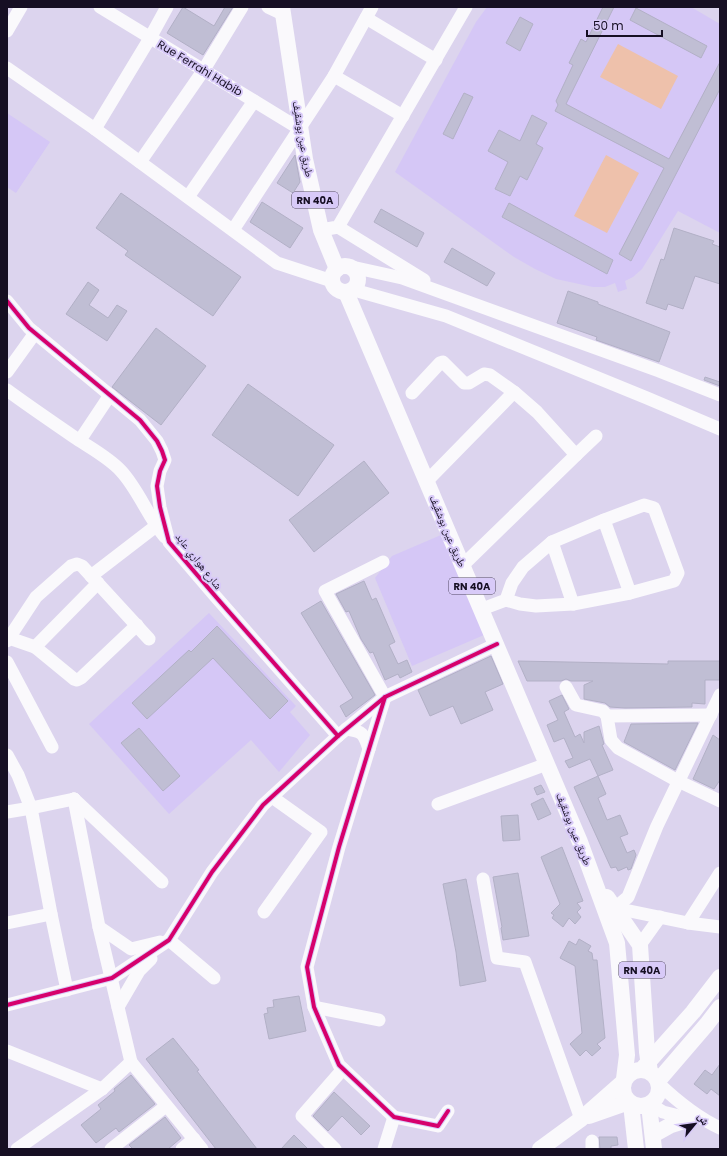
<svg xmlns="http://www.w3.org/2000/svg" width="727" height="1156" font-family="Poppins,'Noto Naskh Arabic',sans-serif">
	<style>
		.built { fill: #d5c7f6 }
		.green { fill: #eec1ab }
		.building { fill: #c0bed4; stroke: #b2b0c6 }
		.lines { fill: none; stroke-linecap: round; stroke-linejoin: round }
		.minor { stroke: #faf9fc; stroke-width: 13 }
		.major { stroke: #faf9fc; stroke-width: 16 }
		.cycleway-casing { stroke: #d8caf8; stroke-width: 6 }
		.cycleway { stroke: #d6006c; stroke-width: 4 }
		.labels { text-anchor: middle; stroke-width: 4; stroke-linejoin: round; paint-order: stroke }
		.shield { fill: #d8caf8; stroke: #504763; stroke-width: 1 }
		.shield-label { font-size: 10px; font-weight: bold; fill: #160f23 }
		.street-label { font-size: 11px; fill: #160f23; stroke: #d8caf8 }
	</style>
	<rect width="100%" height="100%" fill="#dcd4ee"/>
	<!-- built -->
	<g class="built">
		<path d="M487 7H691L720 24V233L678 211 642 269 633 277 625 281 627 289 618 292 615 283 605 287H593L556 279 535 269 514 257 395 172 476 22Z"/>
		<path d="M7 113 50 142 16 193 7 187Z"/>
		<path d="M441 535 484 635 412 666 375 578 392 556Z"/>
		<path d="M209 613 296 706 290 712 310 735 279 772 251 740 169 814 89 724Z"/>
	</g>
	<!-- green -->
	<g class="green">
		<path d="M618 44 678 76 661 109 600 77Z"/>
		<path d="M606 155 639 173 607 233 574 216Z"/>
	</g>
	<!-- building -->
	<g class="building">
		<path d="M183 7 214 26 225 7H233L203 55 167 33Z"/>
		<path d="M603 7H614L566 104 669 159 720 62V89L631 261 619 254 664 168 555 111 558 105 556 101 573 65 569 63 581 39 586 42Z"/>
		<path d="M636 8 707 46 701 58 630 20Z"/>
		<path d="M520 17 533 24 520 51 506 43Z"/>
		<path d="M464 93 473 97 453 139 443 134Z"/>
		<path d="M532 115 547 123 536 144 543 148 527 180 520 176 510 196 495 189 508 162 488 151 499 130 520 141Z"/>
		<path d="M295 155 300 182 293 193 277 183Z"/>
		<path d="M121 193 241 277 213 316 125 255 128 251 96 228Z"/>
		<path d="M262 202 303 228 290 248 250 222Z"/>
		<path d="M509 203 613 260 607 274 502 217Z"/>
		<path d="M381 209 424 233 417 247 374 222Z"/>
		<path d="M674 228 714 241 712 244 720 247V284L695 276 683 309 668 304 666 310 646 303 661 259 664 260Z"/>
		<path d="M452 248 495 273 487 286 444 262Z"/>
		<path d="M88 282 99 290 89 305 108 318 117 305 127 311 107 341 66 314Z"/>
		<path d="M568 291 598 302V304L670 332 659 362 596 340 597 337 557 323Z"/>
		<path d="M156 328 206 366 161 425 112 387Z"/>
		<path d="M705 377 720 382V386L704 380Z"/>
		<path d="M248 384 334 445 298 496 212 435Z"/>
		<path d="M364 461 389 493 314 552 289 520Z"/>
		<path d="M364 581 372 600 376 598 395 642 389 645 398 664 407 660 412 672 400 678 398 674 385 680 373 652 370 653 361 639 349 611 346 612 336 594Z"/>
		<path d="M321 601 375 695 346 717 340 706 353 698 301 613Z"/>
		<path d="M217 626 288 701 270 719 213 658 147 719 132 703 189 650 191 652Z"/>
		<path d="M491 656 503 684 485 692 493 710 461 724 453 706 430 716 418 690Z"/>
		<path d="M518 661 668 664V661H720V680H705V704L692 703V707L625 708 610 707 605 703 584 699V685L593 681H571L566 679 561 681H527Z"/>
		<path d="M562 695 569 709 564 712 575 737 580 734 584 743V732L599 726 604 744 602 745 613 770 598 776 590 759 569 768 565 761 573 758 564 738 554 742 547 725 558 720 549 701Z"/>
		<path d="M698 723 675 770 624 742 631 724Z"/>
		<path d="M139 728 180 776 163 791 121 743Z"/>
		<path d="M713 735 720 740V780L714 789 693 779Z"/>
		<path d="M598 776 606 794 598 798 607 820 620 815 628 834 620 837 627 853 634 850 636 855 631 869 628 870 627 867 618 871 616 867 611 868 574 787Z"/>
		<path d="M541 785 545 792 537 795 534 788Z"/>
		<path d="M543 798 551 814 538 820 531 804Z"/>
		<path d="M518 815 520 840 503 841 501 816Z"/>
		<path d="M562 847 583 901 577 903 581 908 577 912 581 917 575 924 569 918 563 927 552 918 554 915 551 913 560 904 541 857Z"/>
		<path d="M518 873 529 936 503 940 501 928 502 927 493 877Z"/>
		<path d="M466 879 486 981 460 986 456 952 443 884Z"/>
		<path d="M579 939 591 946 588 951 592 953 593 960H597L605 1038 597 1044 601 1048 592 1056 586 1050 580 1056 570 1044 582 1033 575 966 560 958 569 941 576 945Z"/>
		<path d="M299 996 306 1031 269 1039 264 1014 268 1013 267 1008 274 1007 273 1000Z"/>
		<path d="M173 1038 199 1070 197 1071 257 1149H216L146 1059Z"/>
		<path d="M720 1064V1096L711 1089 707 1094 694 1084 705 1070 712 1075Z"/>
		<path d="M131 1075 155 1104 119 1132 116 1128 96 1143 81 1125 101 1109 98 1105 115 1091 114 1089Z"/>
		<path d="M334 1092 370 1126 361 1135 342 1116 328 1131 313 1116Z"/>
		<path d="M165 1117 181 1138 168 1149H133L129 1145Z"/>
		<path d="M294 1135 308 1149H281Z"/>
		<path d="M599 1137H617L618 1145 611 1146V1149H600Z"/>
	</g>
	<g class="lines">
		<!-- minor -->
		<g class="minor">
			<path d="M100 7 300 129"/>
			<path d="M268 7 283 14"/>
			<path d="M366 18 436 60"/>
			<path d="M7 31 21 7"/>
			<path d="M7 68 95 129 277 263 332 281"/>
			<path d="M334 76 403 116"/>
			<path d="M95 129 150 38 167 7"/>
			<path d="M140 162 203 71 242 7"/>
			<path d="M188 197 254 101"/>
			<path d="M338 227 424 280"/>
			<path d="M233 230 334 76 372 7"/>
			<path d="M321 230 338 227 466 7"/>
			<path d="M352 267 402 278 659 371 720 395"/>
			<path d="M354 290 446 316 647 398 720 429"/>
			<path d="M7 301 29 328 140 420 157 441 162 451 165 460 160 471 157 486 160 507 169 542 216 597 338 736"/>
			<path d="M7 372 35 333"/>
			<path d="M7 390C30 407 54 423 77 439 92 449 109 458 121 471 138 489 148 517 165 537"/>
			<path d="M412 393 440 363 443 362 464 383H469L484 374 490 375 514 392"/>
			<path d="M80 440 110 395"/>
			<path d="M576 455 596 436"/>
			<path d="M427 481 514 392 537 412 576 455 463 565"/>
			<path d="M604 520 630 593"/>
			<path d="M552 542 573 604"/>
			<path d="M383 562 325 591 385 697 339 847 307 967 314 1007 339 1065 394 1117 438 1126 448 1111"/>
			<path d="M91 576 156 526"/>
			<path d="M482 609 506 600 520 604 536 606 573 604 630 593 674 581 678 573 654 508 644 505 604 520 552 542 523 567 512 583 506 600"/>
			<path d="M9 638 35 647 74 679 77 680 81 678 137 625"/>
			<path d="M7 641 36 597 71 566 77 564 82 566 149 639"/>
			<path d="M35 647 98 583"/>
			<path d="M7 662 52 747"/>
			<path d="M566 687 576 705 603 711 607 716 611 740 618 748 678 781 720 801"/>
			<path d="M607 716 711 715"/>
			<path d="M346 729C363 731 364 734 369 749"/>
			<path d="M7 755 18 775 31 808 51 914 67 990"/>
			<path d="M74 799 99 927 131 1062 202 1149"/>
			<path d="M74 799 162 882"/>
			<path d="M438 804 547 764"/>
			<path d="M7 812 31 808 74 799"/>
			<path d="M483 879 497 958 525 962 581 1119"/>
			<path d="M615 908 628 897 657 826 720 695"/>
			<path d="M615 908 688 923 720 927"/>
			<path d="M264 912 321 832 272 797"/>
			<path d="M7 923 51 914"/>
			<path d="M688 923 720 873"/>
			<path d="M99 927 131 949 160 942"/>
			<path d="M169 940 214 978"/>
			<path d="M640 945 660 917"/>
			<path d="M7 1005 112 978 169 940 212 872 263 805 338 736 385 697 497 644"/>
			<path d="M118 1007 139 971 151 959"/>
			<path d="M314 1007 379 1020"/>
			<path d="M7 1051 102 1089"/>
			<path d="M658 1083C677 1101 696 1117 720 1128"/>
			<path d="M650 1104 663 1112 691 1119"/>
			<path d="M592 1141V1149"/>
			<path d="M17 1149 102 1089 131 1062"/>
			<path d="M111 1149 166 1106"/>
			<path d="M182 1149 194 1139"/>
			<path d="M335 1149 302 1116 343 1069"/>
			<path d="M384 1149 394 1117"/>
		</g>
		<!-- major -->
		<g class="major">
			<path d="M282 7 305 159 321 230 337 269"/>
			<circle cx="345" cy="279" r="13"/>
			<path d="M346 292 580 842 617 943 627 1055 624 1079"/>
			<path d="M607 897 640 945 647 1052 650 1072"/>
			<path d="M644 1067 693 1012 720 977"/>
			<circle cx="641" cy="1088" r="18"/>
			<path d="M658 1081 707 1024 720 1007"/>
			<path d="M631 1104 636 1149"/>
			<path d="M649 1105 654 1149"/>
			<path d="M589 1116 629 1102"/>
			<path d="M653 1135 671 1125 690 1119"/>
			<path d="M540 1149 581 1119 623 1082"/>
		</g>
		<defs>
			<g id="cycleway">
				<path d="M7 301 29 328 140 420 157 441 162 451 165 460 160 471 157 486 160 507 169 542 216 597 338 736"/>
				<path d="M385 697 339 847 307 967 314 1007 339 1065 394 1117 438 1126 448 1111"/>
				<path d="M7 1005 112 978 169 940 212 872 263 805 338 736 385 697 497 644"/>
			</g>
		</defs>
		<!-- cycleway casing -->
		<use href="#cycleway" class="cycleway-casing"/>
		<!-- cycleway -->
		<use href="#cycleway" class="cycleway"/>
	</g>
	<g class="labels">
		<!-- shield labels -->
		<g class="shield">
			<rect x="292" y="192" width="46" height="16" rx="3"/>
			<rect x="449" y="578" width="46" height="16" rx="3"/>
			<rect x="619" y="962" width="46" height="16" rx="3"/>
		</g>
		<g class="shield-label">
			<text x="315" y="204">RN 40A</text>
			<text x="472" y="590">RN 40A</text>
			<text x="642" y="974">RN 40A</text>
		</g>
		<!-- street labels -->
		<g class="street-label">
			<text transform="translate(200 68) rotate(31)" y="4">Rue Ferrahi Habib</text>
			<text transform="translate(303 139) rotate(80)" y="4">طريق عين بوشقيف</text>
			<text transform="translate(448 531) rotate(67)" y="4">طريق عين بوشقيف</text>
			<text transform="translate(199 561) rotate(52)" y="4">شارع هواري عابد</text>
			<text transform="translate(574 829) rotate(68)" y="4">طريق عين بوشقيف</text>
		</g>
	</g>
	<!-- border -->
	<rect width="727" height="1156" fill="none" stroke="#160f23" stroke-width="16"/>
	<!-- north arrow -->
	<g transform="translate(695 1124) rotate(61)" stroke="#d8caf8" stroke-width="3" paint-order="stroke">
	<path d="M0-3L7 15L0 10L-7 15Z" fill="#160f23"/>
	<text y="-6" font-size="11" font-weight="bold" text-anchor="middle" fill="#160f23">ش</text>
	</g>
	<!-- scale -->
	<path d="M587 30v6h75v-6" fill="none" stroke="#160f23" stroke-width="2"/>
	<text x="593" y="30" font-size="12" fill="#160f23" stroke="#d8caf8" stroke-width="3" paint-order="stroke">50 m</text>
</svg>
